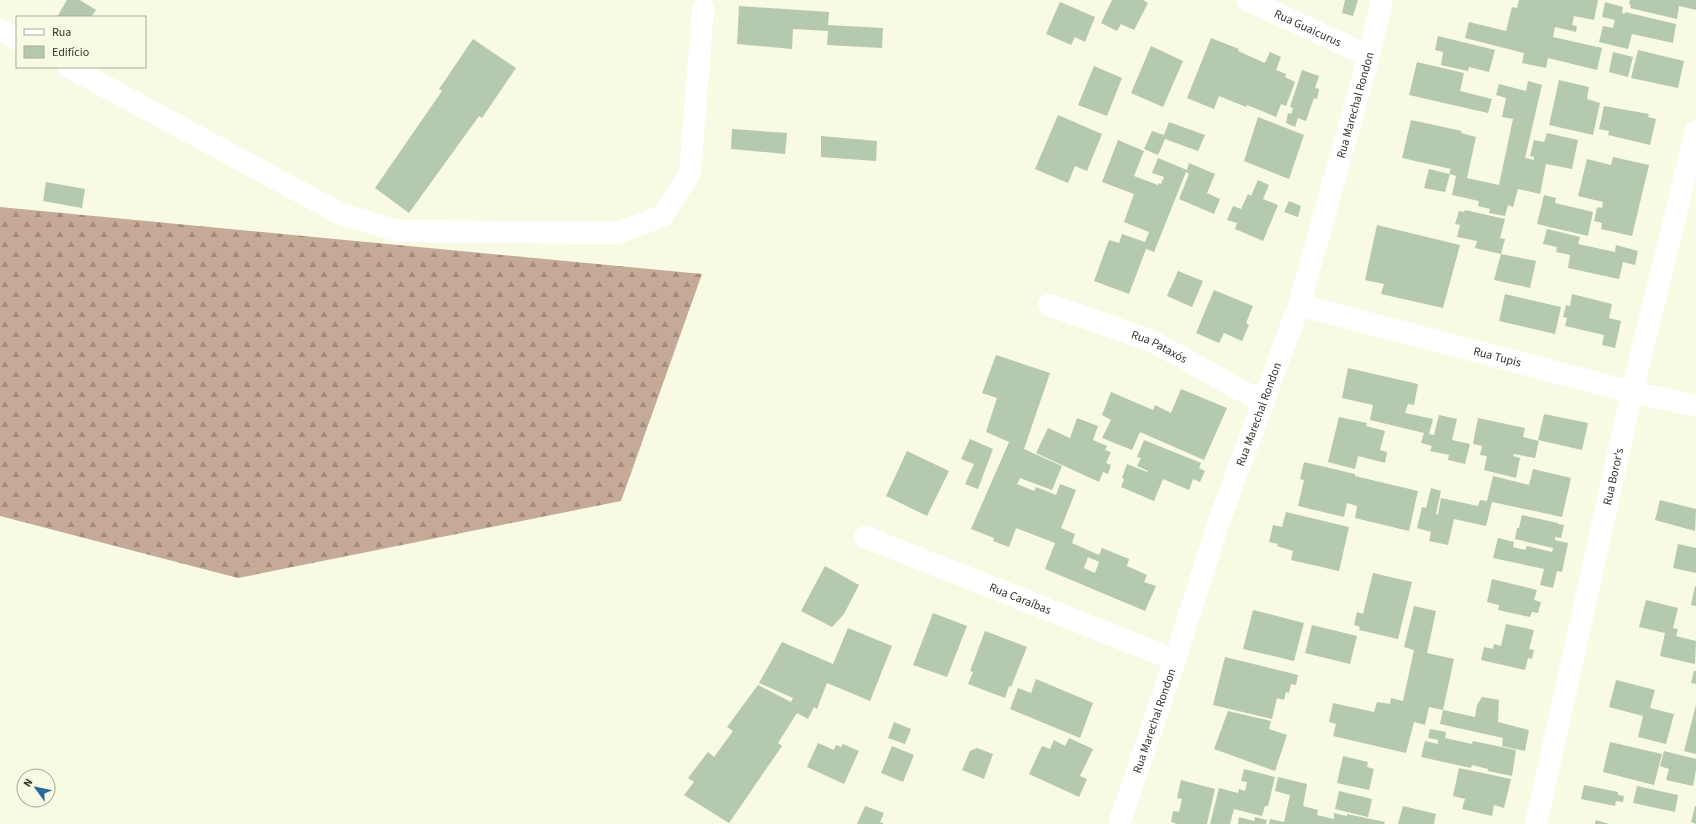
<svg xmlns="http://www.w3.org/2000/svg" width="1696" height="824" font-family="'Source Sans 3',sans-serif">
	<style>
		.forest { fill: url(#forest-firs) }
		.building { fill: #b5c9af; fill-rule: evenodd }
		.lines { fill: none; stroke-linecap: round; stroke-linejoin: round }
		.minor { stroke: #fff; stroke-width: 22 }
		.tertiary { stroke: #fff; stroke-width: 22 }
		.labels { text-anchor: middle; stroke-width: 4; stroke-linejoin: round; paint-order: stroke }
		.street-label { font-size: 12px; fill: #34352c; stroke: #f8fae3 }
	</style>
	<defs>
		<pattern id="forest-firs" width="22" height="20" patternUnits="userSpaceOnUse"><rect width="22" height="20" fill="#c6aa98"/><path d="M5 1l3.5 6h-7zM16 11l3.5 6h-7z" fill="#a28b7c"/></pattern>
	</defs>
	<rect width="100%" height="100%" fill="#f8fae3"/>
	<!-- forest -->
	<path class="forest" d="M0 207 702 274 621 501 238 578 0 516Z"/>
	<!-- building -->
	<g class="building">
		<path d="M67 0H80L96 10 91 17H57Z"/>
		<path d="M1112 0H1143L1148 3 1134 30 1121 24 1117 31 1101 23Z"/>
		<path d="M1345 0H1358L1353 16 1342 13Z"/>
		<path d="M1519 0H1598L1594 20 1574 16 1572 25 1577 26 1576 32 1555 27 1553 37 1602 48 1597 70 1548 58 1546 68 1522 63 1524 53 1465 38 1469 22 1506 31 1512 7 1517 8Z"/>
		<path d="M1630 0H1696V10L1679 6 1677 19 1630 8 1631 5 1629 4Z"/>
		<path d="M1060 2 1095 17 1085 42 1075 37 1071 45 1046 34Z"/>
		<path d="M1605 2 1623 7 1622 13 1625 14V12L1676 24 1673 43 1632 34 1628 49 1599 42 1603 26 1613 28 1615 20 1602 17Z"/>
		<path d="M739 6 829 12 828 25 883 28 882 48 827 45 828 31 793 29 792 49 737 44Z"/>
		<path d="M1438 36 1495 50 1489 72 1469 67 1468 71 1441 65 1443 52 1435 50Z"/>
		<path d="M1211 38 1239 49 1238 51 1265 63 1270 52 1281 57 1276 70 1286 74 1285 77 1295 82 1286 106 1281 104 1276 117 1247 105 1246 107 1219 96 1214 109 1187 98Z"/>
		<path d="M473 39 516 68 482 118 479 116 409 213 375 188 442 91 439 89Z"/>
		<path d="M1151 46 1183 61 1163 107 1131 93Z"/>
		<path d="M1638 50 1684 61 1678 88 1631 78Z"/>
		<path d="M1613 52 1633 57 1628 77 1609 72Z"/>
		<path d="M1417 62 1464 73 1460 91 1492 99 1488 113 1409 95Z"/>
		<path d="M1094 66 1122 78 1107 116 1078 105Z"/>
		<path d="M1302 70 1319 76 1315 88 1319 89 1317 99 1314 98 1306 121 1298 118 1295 127 1286 123 1288 113 1291 114 1293 108 1290 107Z"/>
		<path d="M1559 80 1589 87 1587 99 1600 103 1593 135 1549 125Z"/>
		<path d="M1528 81 1542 85 1525 158 1534 160V157L1530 156 1534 140 1544 142 1547 133 1578 140 1572 169 1546 164 1540 194 1518 189 1513 207 1508 205 1505 216 1489 213 1490 209 1478 206 1479 201 1452 195 1456 176 1450 174 1445 192 1424 188 1429 169 1449 174 1451 169 1402 158 1411 120 1462 131 1461 133 1476 137 1467 178 1499 185 1513 119 1502 117 1506 98 1496 95 1499 84 1526 91Z"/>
		<path d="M1604 106 1649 114 1648 117 1656 119 1650 145 1608 135 1609 131 1599 129Z"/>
		<path d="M1058 115 1102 134 1087 171 1075 166 1068 183 1035 169Z"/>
		<path d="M1258 117 1304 135 1289 179 1244 161Z"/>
		<path d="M1169 122 1205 135 1198 151 1165 139 1158 155 1144 149 1152 131 1164 135Z"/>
		<path d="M732 129 787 133 785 154 731 149Z"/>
		<path d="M821 136 877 141 876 161 821 157Z"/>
		<path d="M1118 140 1144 151 1134 176 1158 185 1159 183 1161 184 1164 177 1152 173 1158 158 1187 170 1189 163 1215 174 1207 193 1220 199 1214 214 1179 199 1189 174 1186 172 1154 252 1146 249 1129 294 1094 281 1109 240 1119 243 1122 234 1145 242 1149 232 1124 222 1134 194 1102 182Z"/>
		<path d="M1613 157 1649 165 1632 236 1601 229 1602 223 1594 221 1597 207 1602 208 1603 202 1578 196 1587 159 1611 165Z"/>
		<path d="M1258 180 1269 185 1263 199 1278 205 1263 241 1235 229 1237 223 1227 220 1233 206 1241 209 1248 194 1251 196Z"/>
		<path d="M46 182 85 189 82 208 43 201Z"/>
		<path d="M1544 195 1556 198 1555 203 1593 212 1588 236 1537 224Z"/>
		<path d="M1289 201 1301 206 1298 217 1284 212Z"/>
		<path d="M1465 210 1505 219 1500 238 1505 239 1501 254 1475 248 1477 241 1457 237 1460 225 1455 224 1459 211 1464 212Z"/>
		<path d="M1377 225 1460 245 1443 308 1381 294 1384 284 1365 280Z"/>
		<path d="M1547 229 1580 237 1578 244 1615 252 1616 245 1638 251 1635 265 1623 262 1619 279 1568 268 1570 255 1556 252 1557 247 1543 244Z"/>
		<path d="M1501 254 1536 261 1530 288 1494 280Z"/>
		<path d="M1178 271 1203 281 1192 307 1167 296Z"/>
		<path d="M1214 290 1253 306 1246 323 1249 325 1242 341 1224 333 1219 343 1196 333Z"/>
		<path d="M1505 294 1561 307 1555 334 1499 321Z"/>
		<path d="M1572 294 1612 304 1609 318 1621 321 1615 348 1602 345 1604 335 1565 326 1567 318 1563 317 1566 305 1570 306Z"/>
		<path d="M996 355 1050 373 1024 449 1062 466 1052 490 1020 478 1017 484 1034 491 1036 487 1056 495 1060 484 1076 490 1061 528 1075 534 1072 543 1099 555 1102 548 1129 559 1127 566 1147 575 1144 582 1156 586 1145 611 1045 569 1055 543 1016 528 1009 547 993 541 994 538 971 529 1009 442 986 432 997 398 982 393ZM1088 557 1099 562 1095 573 1084 568Z"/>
		<path d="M1348 368 1418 384 1414 405 1408 404 1405 413 1433 419 1429 434 1434 435 1439 415 1457 419 1452 440 1470 444 1465 464 1448 460 1449 455 1430 451 1432 446 1421 443 1424 433 1370 420 1373 405 1342 398Z"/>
		<path d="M1181 389 1227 408 1204 460 1140 432 1132 450 1102 438 1111 420 1102 415 1111 392 1153 410 1155 405 1171 413Z"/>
		<path d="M1544 414 1588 423 1582 450 1538 440Z"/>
		<path d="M1339 417 1367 423 1366 426 1385 431 1380 450 1387 452 1385 463 1358 456 1355 469 1328 462Z"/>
		<path d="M1077 418 1098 426 1093 440 1107 446 1105 450 1111 452 1106 463 1111 465 1108 474 1103 472 1099 482 1036 453 1048 428 1070 438Z"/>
		<path d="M1478 418 1525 428 1523 437 1539 441 1535 458 1514 454 1513 456 1520 458 1516 478 1484 470 1487 456 1480 455 1482 446 1473 444Z"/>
		<path d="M970 439 993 449 978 489 965 484 974 464 961 459Z"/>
		<path d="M1144 440 1201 463 1199 468 1205 471 1200 482 1193 479 1189 490 1163 479 1154 501 1121 487 1124 479 1122 478 1127 464 1147 472 1148 471 1137 466 1141 458 1137 457Z"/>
		<path d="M907 451 949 471 927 516 886 496Z"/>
		<path d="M1304 462 1355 474V476L1418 491 1409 531 1355 518 1357 506 1347 503 1344 517 1298 506 1304 480 1300 479Z"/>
		<path d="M1533 469 1571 478 1562 517 1492 502 1486 526 1454 519 1448 545 1429 541 1431 532 1417 528 1422 507 1426 508 1431 488 1441 491 1436 514 1438 515 1441 498 1478 506 1480 500 1487 501 1493 476 1529 485Z"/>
		<path d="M1660 500 1696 509 1695 531 1655 520Z"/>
		<path d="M1286 512 1349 527 1339 571 1291 560 1293 551 1277 546 1278 544 1269 542 1273 525 1282 527Z"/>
		<path d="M1522 515 1558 523V524L1564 525 1561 538 1555 537V540L1568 543 1562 572 1557 571 1553 588 1540 585 1544 569 1493 558 1498 538 1514 542 1513 547 1525 550 1527 546 1552 552 1553 548 1515 539 1517 528H1519Z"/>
		<path d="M1678 544 1696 548V573L1673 568Z"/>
		<path d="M825 566 859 585 844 614 832 627 801 611Z"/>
		<path d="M1373 573 1412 582 1398 639 1359 630 1360 627 1354 625 1357 612 1363 614Z"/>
		<path d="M1492 579 1537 590 1534 600 1541 602 1538 613 1532 612 1530 617 1498 610 1499 605 1487 602Z"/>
		<path d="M1695 586H1696V606L1691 605Z"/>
		<path d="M1646 600 1678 608 1673 628 1678 629 1676 636 1696 641 1695 664 1660 656 1665 633 1639 627Z"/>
		<path d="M1414 606 1436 611 1427 653 1454 659 1443 710 1429 707 1425 725 1414 722 1406 753 1333 736 1336 724 1329 722 1333 703 1374 712 1377 702 1390 704 1391 698 1403 701 1414 650 1404 647Z"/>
		<path d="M1253 610 1304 623 1294 661 1243 649Z"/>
		<path d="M933 613 967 626 947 677 913 665Z"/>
		<path d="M1506 624 1534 630 1529 649 1534 650 1532 659 1528 658 1525 670 1481 660 1484 647 1493 649 1494 644 1501 646Z"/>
		<path d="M1312 625 1357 636 1350 664 1305 653Z"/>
		<path d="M848 628 892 646 870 701 827 683 817 709 814 707 808 719 797 713 778 743 782 746 729 823 684 795 694 782 688 778 708 752 714 757 733 731 727 727 758 685 791 702 793 698 759 683 782 642 833 664Z"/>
		<path d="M985 631 1027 647 1011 687 1009 686 1005 698 968 684 973 672 970 671Z"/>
		<path d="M1225 657 1298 675 1296 685 1291 684 1289 693 1286 692 1284 700 1277 698 1272 719 1213 705Z"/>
		<path d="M1694 671H1696V684L1691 683Z"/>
		<path d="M1036 679 1093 703 1080 738 1010 709 1018 688 1031 693Z"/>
		<path d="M1616 680 1655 690 1650 708 1674 714 1666 744 1638 737 1643 716 1609 707Z"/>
		<path d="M1482 697 1499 700 1498 722 1529 730 1525 751 1502 746 1503 738 1440 724 1443 710 1475 717 1477 705Z"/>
		<path d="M1696 705V754L1684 751Z"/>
		<path d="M1228 711 1271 721 1269 729 1287 735 1275 771 1214 749Z"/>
		<path d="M894 722 911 729 905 744 888 738Z"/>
		<path d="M1430 729 1446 732 1445 738 1472 744 1473 741 1516 750 1512 776 1488 771V769L1472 765 1471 768 1421 757 1425 741 1438 744V740L1428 738Z"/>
		<path d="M1069 738 1093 749 1080 776 1087 779 1079 797 1029 774 1042 746 1050 749 1054 740 1065 746Z"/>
		<path d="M1610 742 1662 754 1654 785 1603 772Z"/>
		<path d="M818 743 834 750 836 745 841 747 843 744 859 751 844 784 807 767Z"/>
		<path d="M892 746 914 755 903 782 881 773Z"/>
		<path d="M977 748 993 754 984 779 962 770 970 751Z"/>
		<path d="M1664 751 1696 759V770L1693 786 1666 780 1669 769 1660 766Z"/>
		<path d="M1343 756 1368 762 1367 767 1374 769 1369 790 1337 783Z"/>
		<path d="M1459 768 1511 779 1504 808 1494 805 1492 816 1462 809 1465 799 1453 796Z"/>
		<path d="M1244 769 1275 777 1268 806H1265L1262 816 1234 809 1230 824H1210L1219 788 1238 793 1239 789 1245 791 1247 782 1241 781Z"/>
		<path d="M1278 777 1307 784 1303 806 1318 810 1317 815 1334 819V813L1347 816V814L1385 822 1384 824H1269L1270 819 1284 822 1290 795 1275 791Z"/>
		<path d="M1181 780 1215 789 1207 824H1177L1171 822 1173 811 1179 812 1182 799 1177 798Z"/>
		<path d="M1584 785 1618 792V795L1624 796 1623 802 1616 801 1615 806 1581 799Z"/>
		<path d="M1637 786 1678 795 1675 812 1633 803Z"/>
		<path d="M1339 791 1372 799 1368 817 1335 809Z"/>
		<path d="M865 806 884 813 880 822 884 824H857Z"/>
		<path d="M1403 806 1436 814 1434 824H1398Z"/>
		<path d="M1695 806H1696V824L1691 822Z"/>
		<path d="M1239 817 1254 821 1255 817 1267 820 1266 824H1238Z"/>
		<path d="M1596 820 1609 824H1595Z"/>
	</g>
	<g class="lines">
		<!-- minor -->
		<g class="minor">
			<path id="s1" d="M1247 0 1369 56"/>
			<path d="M0 30 17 39"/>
			<path d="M69 67 341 214 398 231 618 233 662 216 690 173 703 9"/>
			<path id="s2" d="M1049 305 1152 341 1264 403"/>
			<path id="s3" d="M1299 305 1632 392 1696 406"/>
			<path id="s4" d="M865 537 1175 660"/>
			<path id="s5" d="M1536 824 1632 392 1696 131"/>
		</g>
		<!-- tertiary -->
		<path class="tertiary" id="s6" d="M1119 824 1175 660 1218 524 1299 305 1369 56 1382 0"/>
	</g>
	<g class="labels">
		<!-- street labels -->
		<g class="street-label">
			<text dy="4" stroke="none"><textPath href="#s1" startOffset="67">Rua Guaicurus</textPath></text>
			<text dy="4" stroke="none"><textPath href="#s6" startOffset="757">Rua Marechal Rondon</textPath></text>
			<text dy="4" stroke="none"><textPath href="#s2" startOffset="118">Rua Pataxós</textPath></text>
			<text dy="4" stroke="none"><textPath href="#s3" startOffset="205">Rua Tupis</textPath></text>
			<text dy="4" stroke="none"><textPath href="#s6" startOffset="433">Rua Marechal Rondon</textPath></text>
			<text dy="4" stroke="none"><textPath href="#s5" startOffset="356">Rua Boror's</textPath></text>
			<text dy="4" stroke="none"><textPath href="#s4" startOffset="167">Rua Caraíbas</textPath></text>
			<text dy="4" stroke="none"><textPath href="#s6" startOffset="109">Rua Marechal Rondon</textPath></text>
		</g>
	</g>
	<!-- legend -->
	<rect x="16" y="16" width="130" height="52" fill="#f8fae3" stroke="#aaab9a"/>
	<rect x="24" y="29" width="20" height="6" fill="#ffffff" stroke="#aaab9a"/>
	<text x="52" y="36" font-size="12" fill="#34352c">Rua</text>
	<rect x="24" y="46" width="20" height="12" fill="#b5c9af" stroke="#aaab9a"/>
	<text x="52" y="56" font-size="12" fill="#34352c">Edifício</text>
	<!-- north arrow -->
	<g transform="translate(36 788) rotate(303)"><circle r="19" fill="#f8fae3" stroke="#aaab9a"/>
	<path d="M0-3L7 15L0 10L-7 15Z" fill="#26699e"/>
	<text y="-6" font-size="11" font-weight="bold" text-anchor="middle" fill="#34352c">N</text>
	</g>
</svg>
